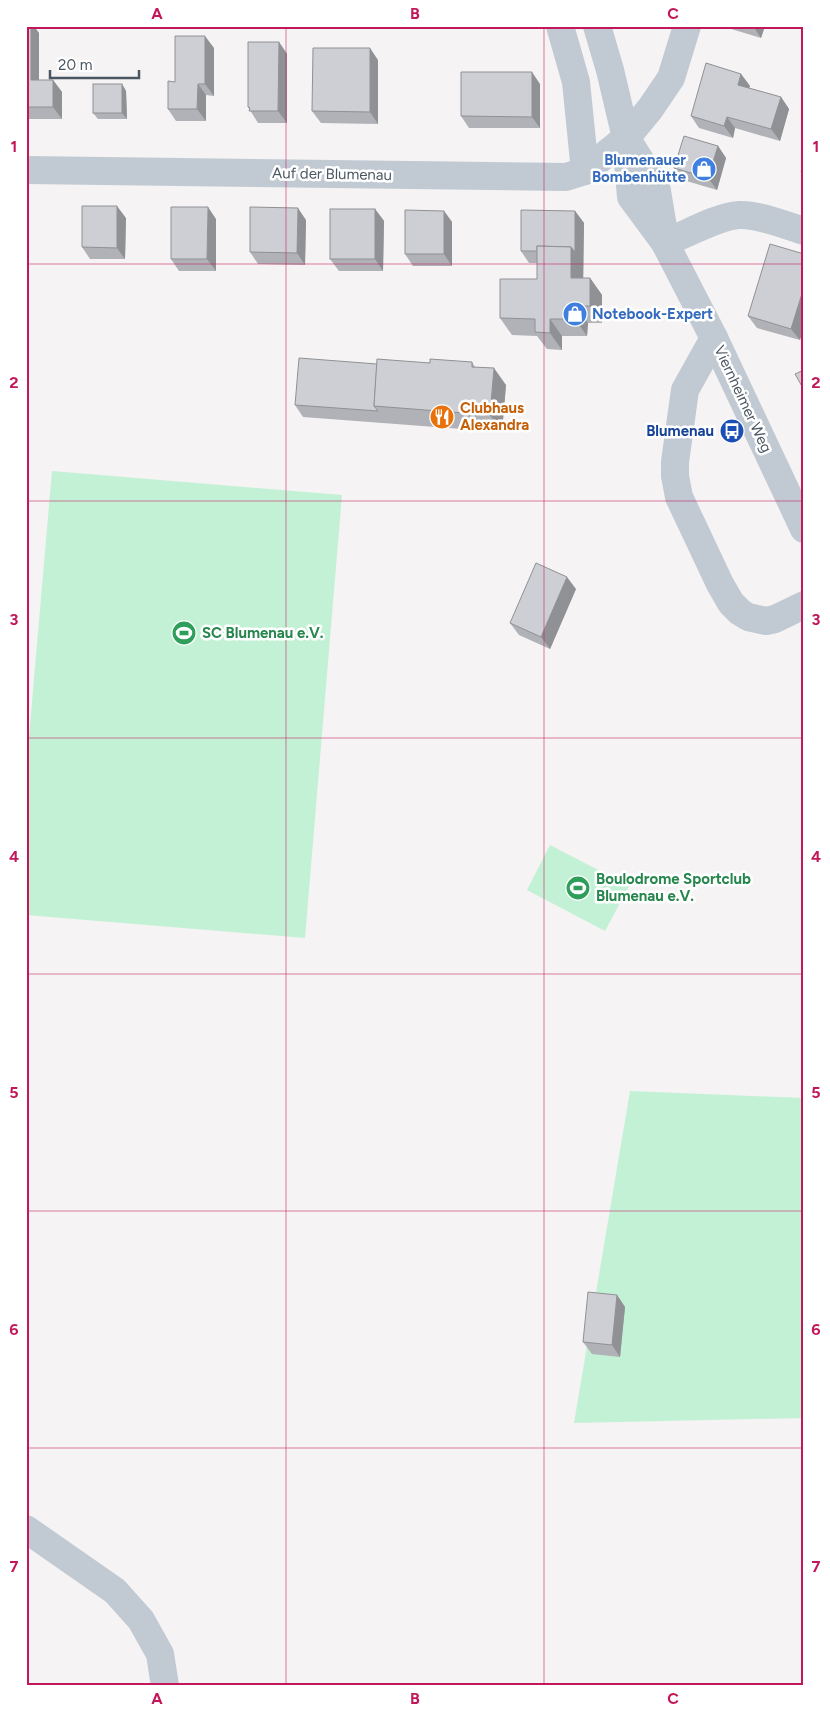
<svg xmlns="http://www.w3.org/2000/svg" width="830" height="1712" font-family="Figtree,sans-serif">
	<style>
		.green { fill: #c3f1d5 }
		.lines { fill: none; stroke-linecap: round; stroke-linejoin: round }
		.minor { stroke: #c1cad2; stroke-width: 28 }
		.wall { fill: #b0b2b7 }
		.shaded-wall { fill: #909195 }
		.building { fill: #cdcfd5; stroke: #909195 }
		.grid { fill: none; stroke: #c2185b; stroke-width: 1; stroke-opacity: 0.55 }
		.labels { text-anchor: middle; stroke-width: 5; stroke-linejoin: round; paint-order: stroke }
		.shop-label { font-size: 15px; font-weight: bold; fill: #366cbe; stroke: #fff; text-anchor: end }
		.street-label { font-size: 15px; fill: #4a5661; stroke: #fff }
		.food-label { font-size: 15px; font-weight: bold; fill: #c56008; stroke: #fff; text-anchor: start }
		.transit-label { font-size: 15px; font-weight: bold; fill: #164399; stroke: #fff; text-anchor: end }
		.leisure-label { font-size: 15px; font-weight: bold; fill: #27864d; stroke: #fff; text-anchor: start }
		.neatline { fill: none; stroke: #c2185b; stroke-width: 2 }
		.grid-label { font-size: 16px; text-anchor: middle; font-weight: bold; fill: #c2185b }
	</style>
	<rect width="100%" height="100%" fill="#f5f3f3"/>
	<!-- green -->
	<g class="green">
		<path d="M52 471 342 495 305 938 26 915V771Z"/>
		<path d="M550 845 629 886 605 931 527 890Z"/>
		<path d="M630 1091 804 1098V1418L574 1423Z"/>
	</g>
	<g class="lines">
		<!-- minor -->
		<g class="minor">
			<path d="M560 26 576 82 585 171"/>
			<path d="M597 26 610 70 626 138 631 197 665 243 714 338 804 529"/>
			<path d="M628 141 656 185 665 239"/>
			<path d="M26 170 566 177 585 171 626 138 650 109 671 78 687 26"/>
			<path d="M665 243C685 235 718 216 739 215 758 214 785 225 804 231"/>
			<path d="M714 338 685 390 675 462V476L679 497 720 584 731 603 740 612 748 617 766 621 775 619 804 605"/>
			<path d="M26 1529 115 1591 141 1620 160 1654 165 1686"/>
		</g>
	</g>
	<!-- wall -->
	<g class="wall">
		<path d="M26 26 39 33V80H53L62 92V119H26Z"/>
		<path d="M727 26H765L761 38 728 28Z"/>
		<path d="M279 42 287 54V123H258L248 107Z"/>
		<path d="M214 48V96L206 95V121H176L168 109 175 82Z"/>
		<path d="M378 60V124L321 123 312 111Z"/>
		<path d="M741 74 750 86 749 88 781 97 789 109 780 141 735 128 733 138 699 128 691 116Z"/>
		<path d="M122 84 126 91 127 119H98L93 113Z"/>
		<path d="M540 84V128H469L461 116Z"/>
		<path d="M718 146 726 158 717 190 683 180 674 168Z"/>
		<path d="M375 209 384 221 383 271H339L330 259Z"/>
		<path d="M444 211 452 222V266H413L405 254Z"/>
		<path d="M575 211 584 223 583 278H590L602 295V323H588L587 336H562V350L547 349 537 336 512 335 500 318 537 279V263H529L521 251Z"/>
		<path d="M126 218 125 259H90L82 247Z"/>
		<path d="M216 219V271H179L171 259Z"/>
		<path d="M306 220 305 265 258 264 250 252Z"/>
		<path d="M804 254V327L800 340 757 328 748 316Z"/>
		<path d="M472 362 475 367 506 385 502 432 303 417 295 405 377 364Z"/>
		<path d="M576 589 550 649 519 635 510 623Z"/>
		<path d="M617 1295 625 1307 620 1357 592 1354 583 1342Z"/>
	</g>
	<!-- shaded-wall -->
	<g class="shaded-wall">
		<path d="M31 26H34L39 33V92L31 80Z"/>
		<path d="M753 26H765L761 38Z"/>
		<path d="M205 36 214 48V96L205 84Z"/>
		<path d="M279 42 287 54V123L278 111Z"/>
		<path d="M370 48 378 60V124L370 112Z"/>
		<path d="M532 72 540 84V128L532 117Z"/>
		<path d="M741 74 750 86 746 97 738 85Z"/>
		<path d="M53 80 62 92V119L53 107Z"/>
		<path d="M122 84 126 91 127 119 122 113Z"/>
		<path d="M198 84 206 95V121L197 109Z"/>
		<path d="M781 97 789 109 780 141 771 129Z"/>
		<path d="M727 117 735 128 733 138 724 126Z"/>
		<path d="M718 146 726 158 717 190 708 178Z"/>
		<path d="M117 206 126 218 125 259 117 248Z"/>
		<path d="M208 207 216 219V271L207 259Z"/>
		<path d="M298 208 306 220 305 265 297 253Z"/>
		<path d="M375 209 384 221 383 271 375 259Z"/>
		<path d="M444 211 452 222V266L444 254Z"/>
		<path d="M575 211 584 223 583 295 571 278V247Z"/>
		<path d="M590 278 602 295V323L590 306Z"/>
		<path d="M804 287V327L800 340 791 329Z"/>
		<path d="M576 306 588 323 587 336 575 319Z"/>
		<path d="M550 319 562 336V350L550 333Z"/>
		<path d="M494 368 506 385 502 432 490 415Z"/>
		<path d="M567 577 576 589 550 649 541 637Z"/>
		<path d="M617 1295 625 1307 620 1357 612 1345Z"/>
	</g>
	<!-- building -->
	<g class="building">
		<path d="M26 26H31V80H53V107H26Z"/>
		<path d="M175 36H205V84H198L197 109H168V81L175 82Z"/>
		<path d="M248 42H279L278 111H249L250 108 248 107Z"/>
		<path d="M313 48H370V112L312 111Z"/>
		<path d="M706 63 741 74 738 85 781 97 771 129 727 117 724 126 691 116Z"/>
		<path d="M461 72H532V117L461 116Z"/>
		<rect x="93" y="84" width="29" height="29"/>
		<path d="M684 136 718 146 708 178 674 168Z"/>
		<path d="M804 162V172H801Z"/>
		<path d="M82 206H117V248L82 247Z"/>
		<path d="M171 207H208L207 259H171Z"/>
		<path d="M250 207 298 208 297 253 250 252Z"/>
		<rect x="330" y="209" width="45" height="50"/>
		<path d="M405 210 444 211V254H405Z"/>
		<path d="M521 210 575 211V252L571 247 537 246V251H521Z"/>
		<path d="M770 244 804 254V287L791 329 748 316Z"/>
		<path d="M537 246 571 247V278H590V306H576L575 319H550V333L535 332V319L500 318V279H537Z"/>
		<path d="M299 358 377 364 374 406 378 411 295 405Z"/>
		<path d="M377 359 430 363V359L472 362V367L494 368 490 415 374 406Z"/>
		<path d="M804 370V390L795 374Z"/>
		<path d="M536 563 567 577 541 637 510 623Z"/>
		<path d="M588 1292 617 1295 612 1345 583 1342Z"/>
	</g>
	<!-- grid -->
	<path class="grid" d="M286 26V1686M544 26V1686M26 264H804M26 501H804M26 738H804M26 974H804M26 1211H804M26 1448H804"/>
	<!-- icons -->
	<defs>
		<symbol id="shop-disc" viewBox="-11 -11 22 22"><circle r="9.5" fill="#3f7fe0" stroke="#fff"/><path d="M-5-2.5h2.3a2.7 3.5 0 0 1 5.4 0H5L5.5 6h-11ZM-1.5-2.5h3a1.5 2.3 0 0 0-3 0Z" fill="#fff"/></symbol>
		<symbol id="restaurant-disc" viewBox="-11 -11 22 22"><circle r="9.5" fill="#e8710a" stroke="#fff"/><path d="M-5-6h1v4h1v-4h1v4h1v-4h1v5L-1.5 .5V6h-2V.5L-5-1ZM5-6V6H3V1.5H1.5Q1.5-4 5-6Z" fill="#fff"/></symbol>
		<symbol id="bus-disc" viewBox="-11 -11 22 22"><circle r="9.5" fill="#1a4fb4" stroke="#fff"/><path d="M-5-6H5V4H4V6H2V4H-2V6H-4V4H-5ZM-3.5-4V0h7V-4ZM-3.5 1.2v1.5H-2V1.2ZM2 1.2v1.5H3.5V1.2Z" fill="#fff"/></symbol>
		<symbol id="stadium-disc" viewBox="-11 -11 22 22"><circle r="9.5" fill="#2e9e5b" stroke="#fff"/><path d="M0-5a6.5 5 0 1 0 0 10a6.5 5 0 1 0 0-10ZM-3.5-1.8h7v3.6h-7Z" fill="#fff"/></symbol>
	</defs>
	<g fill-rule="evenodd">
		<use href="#shop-disc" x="690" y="155" width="28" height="28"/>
		<use href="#shop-disc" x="561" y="300" width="28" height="28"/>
		<use href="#restaurant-disc" x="428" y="403" width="28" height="28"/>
		<use href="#bus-disc" x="718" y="417" width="28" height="28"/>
		<use href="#stadium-disc" x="170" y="619" width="28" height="28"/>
		<use href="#stadium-disc" x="564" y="874" width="28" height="28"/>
	</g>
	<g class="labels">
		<!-- shop labels -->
		<g class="shop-label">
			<text x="686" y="165">Blumenauer<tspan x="686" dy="17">Bombenhütte</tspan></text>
			<text x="592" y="319" text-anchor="start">Notebook-Expert</text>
		</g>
		<!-- street labels -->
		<g class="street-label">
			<text transform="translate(332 174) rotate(1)" y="5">Auf der Blumenau</text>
			<text transform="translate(743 399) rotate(65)" y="5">Viernheimer Weg</text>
		</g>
		<!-- food labels -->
		<g class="food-label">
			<text x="460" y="413">Clubhaus<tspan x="460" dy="17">Alexandra</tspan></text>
		</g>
		<!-- transit labels -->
		<g class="transit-label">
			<text x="714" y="436">Blumenau</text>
		</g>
		<!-- leisure labels -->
		<g class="leisure-label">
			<text x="202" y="638">SC Blumenau e.V.</text>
			<text x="596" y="884">Boulodrome Sportclub<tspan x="596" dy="17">Blumenau e.V.</tspan></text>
		</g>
	</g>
	<!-- border -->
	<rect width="830" height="1712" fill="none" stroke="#ffffff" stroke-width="55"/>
	<!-- scale -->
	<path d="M50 70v8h89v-8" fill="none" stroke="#4a5661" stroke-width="2.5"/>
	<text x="58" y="70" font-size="15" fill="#4a5661" stroke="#ffffff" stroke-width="4" paint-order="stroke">20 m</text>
	<rect x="28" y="28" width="774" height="1656" class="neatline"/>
	<g class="grid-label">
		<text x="157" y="19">A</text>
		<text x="415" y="19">B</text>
		<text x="673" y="19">C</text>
		<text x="14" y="152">1</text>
		<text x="816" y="152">1</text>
		<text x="14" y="388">2</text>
		<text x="816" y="388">2</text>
		<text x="14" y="625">3</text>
		<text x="816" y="625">3</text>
		<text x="14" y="862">4</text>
		<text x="816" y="862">4</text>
		<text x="14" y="1098">5</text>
		<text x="816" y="1098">5</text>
		<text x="14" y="1335">6</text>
		<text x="816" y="1335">6</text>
		<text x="14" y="1572">7</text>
		<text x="816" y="1572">7</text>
		<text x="157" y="1704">A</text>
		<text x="415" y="1704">B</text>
		<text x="673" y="1704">C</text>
	</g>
</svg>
